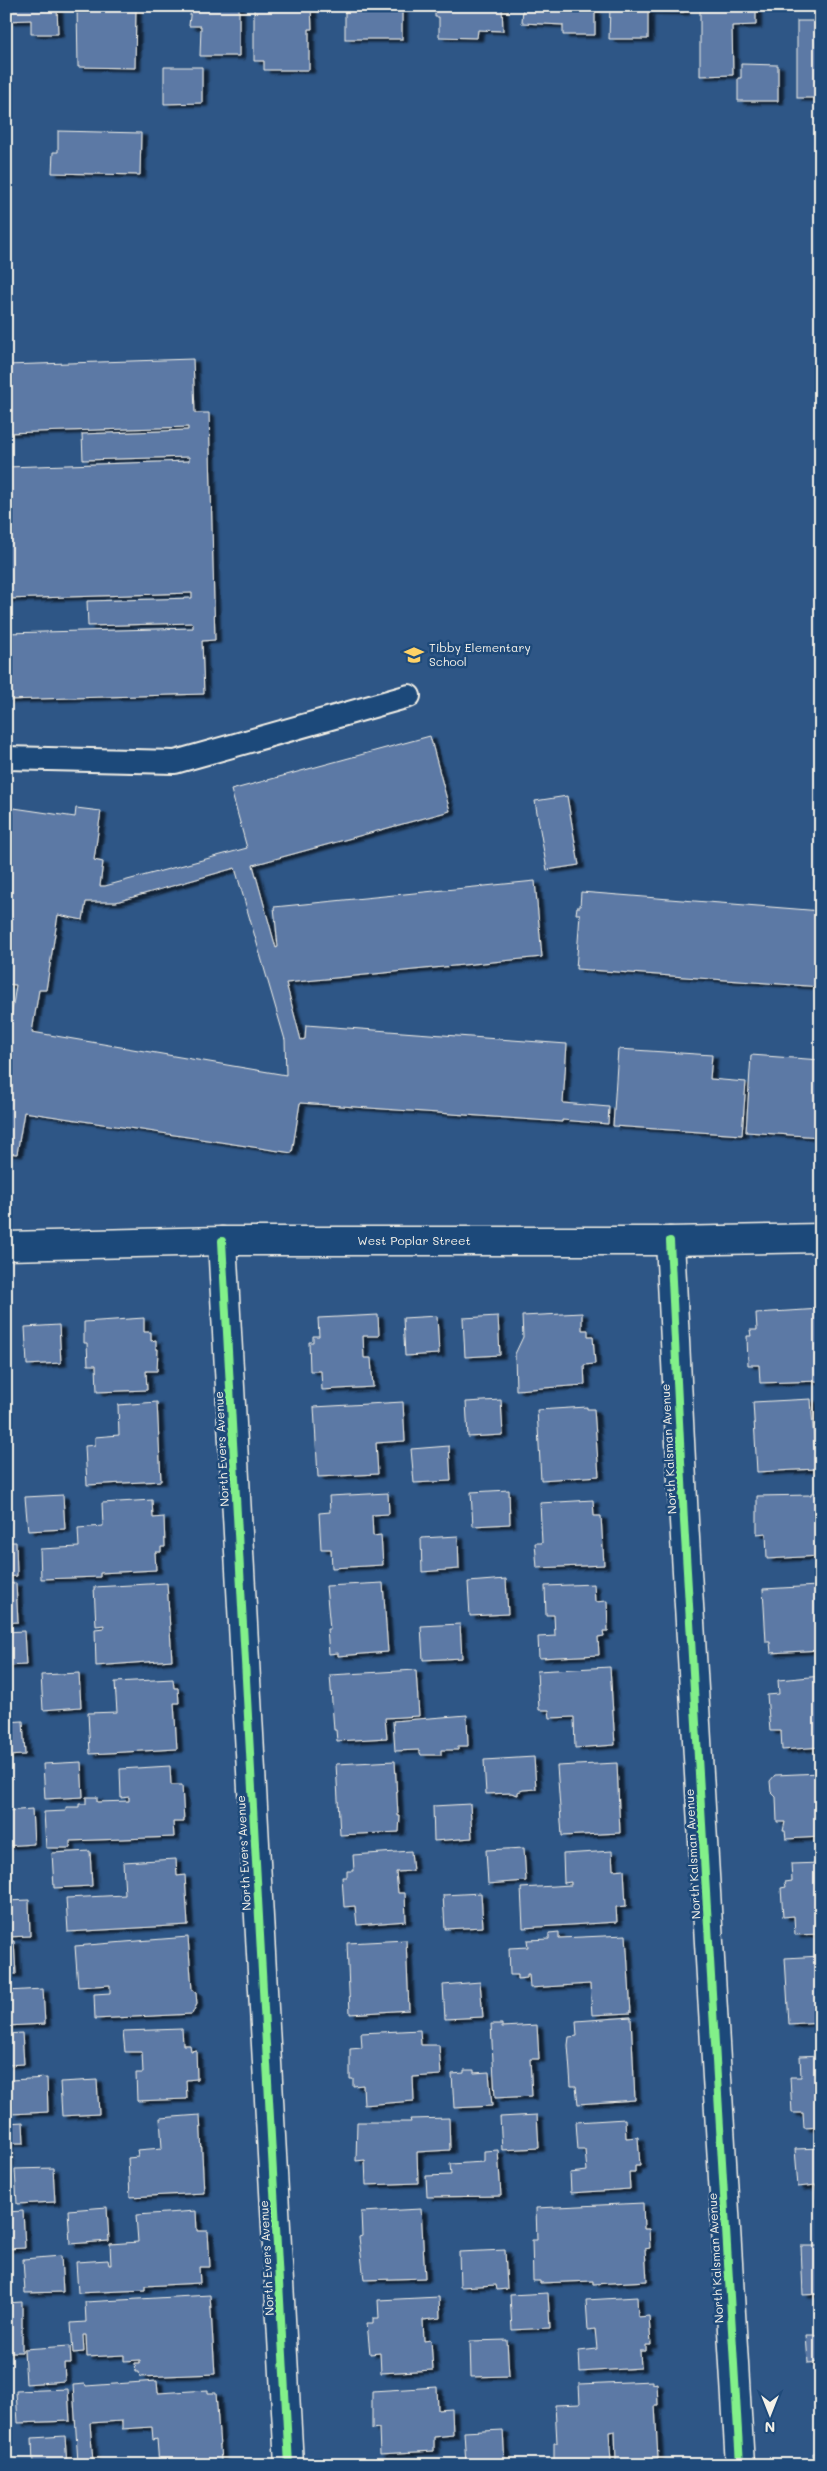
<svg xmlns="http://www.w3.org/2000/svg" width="827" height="2471" font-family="Mali,sans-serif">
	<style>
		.building { fill: #5c79a5; stroke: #f4f1e8; fill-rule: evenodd; filter: url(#shadow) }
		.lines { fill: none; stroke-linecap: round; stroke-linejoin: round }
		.lane-casing { stroke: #f4f1e8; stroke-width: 26 }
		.street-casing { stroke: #f4f1e8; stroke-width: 31 }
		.lane { stroke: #1f4a7a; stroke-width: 22 }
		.street { stroke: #1f4a7a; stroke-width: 28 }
		.cycleway-casing { stroke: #1f4a7a; stroke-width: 11 }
		.cycleway { stroke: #82f089; stroke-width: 8 }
		.labels { text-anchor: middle; stroke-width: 5; stroke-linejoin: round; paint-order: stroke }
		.poi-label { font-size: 12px; fill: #f4f1e8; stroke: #1f4a7a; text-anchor: start }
		.street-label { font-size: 12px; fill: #f4f1e8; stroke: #1f4a7a }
	</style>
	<defs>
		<filter id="shadow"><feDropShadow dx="5.5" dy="3" stdDeviation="1" flood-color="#0009"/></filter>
	</defs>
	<rect width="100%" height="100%" fill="#2e5686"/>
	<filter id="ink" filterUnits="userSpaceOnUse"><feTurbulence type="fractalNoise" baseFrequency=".02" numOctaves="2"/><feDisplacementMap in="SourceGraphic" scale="10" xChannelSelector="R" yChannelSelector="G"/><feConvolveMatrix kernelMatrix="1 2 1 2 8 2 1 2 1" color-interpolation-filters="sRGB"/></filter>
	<g filter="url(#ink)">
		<!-- building -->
		<g class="building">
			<path d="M6 6H57L58 34H31V20L6 21Z"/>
			<path d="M77 6H136L135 68 78 67Z"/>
			<path d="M191 6H239V56H200L201 26H189Z"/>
			<path d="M254 6H311L312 29H309V70H264V61H254Z"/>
			<rect x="345" y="6" width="57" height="33"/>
			<path d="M435 6H502L503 31 478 30 477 38 439 37V17H435Z"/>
			<path d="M523 6H595V35H563V25L522 23Z"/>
			<path d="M610 6H684V12L648 11V39H609Z"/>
			<path d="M700 6H756V25L732 26 733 75 700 76Z"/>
			<rect x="797" y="21" width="24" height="77"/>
			<path d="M741 64 778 65V101H738V78H741Z"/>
			<path d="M164 67H202V103L164 104Z"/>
			<path d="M58 131 141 133 140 175 52 173 53 152H58Z"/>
			<path d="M193 359 195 413H209L215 640 202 641 204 694 6 700V633L193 628V623L88 626 87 601 192 598V593L6 599V467L189 461V457L83 460 82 434 188 430V427L6 433V365Z"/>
			<path d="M430 736 450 811 253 865 276 948 278 947 274 907 535 881 542 957 286 983 301 1040 305 1039 306 1025 567 1044 563 1103 609 1107 608 1124 562 1120V1122L300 1103 292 1153 24 1112 17 1154 6 1153V1051L16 985 6 984V826L10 827 14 808 75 817 76 808 101 811 94 860 103 862 100 886H105L247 848 231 790ZM235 868 285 1040 286 1075 32 1032 39 990H46L58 915 83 920 86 902H116Z"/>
			<path d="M567 796 579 865 547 870 535 801Z"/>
			<path d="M581 892 821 911V987L576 969 580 914H576L577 907H580Z"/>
			<path d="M618 1049 712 1055 710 1079 746 1082 742 1135 613 1126Z"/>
			<path d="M751 1055 821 1060V1137L746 1132Z"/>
			<path d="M821 1309V1381L760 1383 759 1365H748L747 1336H751L750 1330H757L756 1313Z"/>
			<path d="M582 1313V1330H588V1336H593L595 1364 584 1365 585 1385 516 1390 515 1354 523 1337 522 1316Z"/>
			<path d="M378 1315 379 1336H363L364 1358H371L373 1387 322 1390 321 1371H310L309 1342H313V1336H319L318 1318Z"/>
			<path d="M437 1316 439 1354 405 1356 403 1318Z"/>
			<path d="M498 1316 500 1355 465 1357 463 1318Z"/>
			<path d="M144 1318V1332H151V1341L156 1340V1349H158L157 1371H146L147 1390 97 1392 96 1365H88L87 1343H84V1322Z"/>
			<path d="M59 1325 61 1363 27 1365 25 1327Z"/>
			<path d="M811 1399 816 1469 757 1472 753 1402Z"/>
			<path d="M501 1400 503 1435 468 1437 466 1402Z"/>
			<path d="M157 1402 161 1481 87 1485 85 1446 95 1445V1437L119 1435 118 1405Z"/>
			<path d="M403 1402 405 1441 376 1443 378 1474 318 1477 314 1407Z"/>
			<path d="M587 1407V1409H594L599 1476 541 1480 537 1410Z"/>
			<path d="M449 1446 451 1481 414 1483 411 1449Z"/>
			<path d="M509 1490 510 1524 473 1526 471 1492Z"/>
			<path d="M388 1493 389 1514 372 1515 373 1536 381 1535 383 1565 332 1568 331 1549H321L319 1513 330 1512 329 1496Z"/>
			<path d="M811 1493H821V1517H818L820 1556 767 1559 766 1533 757 1534V1496L811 1495Z"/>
			<path d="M63 1495 65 1529 28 1531 25 1497Z"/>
			<path d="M152 1500 153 1518 164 1517 165 1547H161V1552H155L156 1570 100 1573V1577L41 1579 40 1549 79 1547 78 1528 103 1526 102 1503Z"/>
			<path d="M593 1500 594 1516H601L604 1565 537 1568 535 1543H542L540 1503Z"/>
			<path d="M458 1536 459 1569 422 1572 421 1538Z"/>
			<path d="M6 1542H16L17 1576 6 1577Z"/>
			<path d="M506 1579 508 1614 470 1616 468 1582Z"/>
			<path d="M16 1583 18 1622 6 1623V1584Z"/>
			<path d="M167 1583 172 1660 96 1666 95 1629 104 1628V1625L96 1626 94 1587Z"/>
			<path d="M383 1583 388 1652 338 1656V1653L329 1654 327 1629H330L326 1586Z"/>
			<path d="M594 1584 595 1602 607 1601 608 1631H603L604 1636 598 1637 599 1655 539 1658 538 1637 555 1636 554 1615H546L545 1586Z"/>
			<path d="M818 1586V1594H821L820 1650 771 1653 770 1642H766L763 1589Z"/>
			<path d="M460 1624 462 1658 423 1660 421 1626Z"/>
			<path d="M24 1631 26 1665 6 1666V1632Z"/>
			<path d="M610 1667 615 1745 575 1748 574 1717 550 1718 549 1710H539L537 1671Z"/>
			<path d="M416 1670 419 1716 385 1718 387 1738 337 1741 336 1730H334L330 1675Z"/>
			<path d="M79 1673 81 1707 43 1710 41 1675Z"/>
			<path d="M821 1676V1747L782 1750 781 1731H770L767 1695 779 1694 778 1680Z"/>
			<path d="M173 1679 174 1688H178L179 1703H174L177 1749 90 1754 88 1713 117 1712 115 1682Z"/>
			<path d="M467 1715 468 1746H458V1750H441V1755H421L419 1750 395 1751 393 1721Z"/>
			<path d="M23 1721 25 1755 6 1756V1722Z"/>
			<path d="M534 1757 536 1789 523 1790 518 1792V1795L511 1793 486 1794 484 1760Z"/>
			<path d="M395 1761 398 1816H400L399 1832 340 1835 336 1764Z"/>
			<path d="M81 1762 83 1797 45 1799 43 1764Z"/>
			<path d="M617 1763 620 1833 562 1836 557 1766Z"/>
			<path d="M170 1766 171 1785H182L184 1822H173L174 1837 70 1841V1848H46L44 1812 66 1811V1807H79V1804H86V1797H97V1802L129 1801V1797L121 1798 120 1769Z"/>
			<path d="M819 1769H821V1837L786 1839 785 1831H783L785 1822H777L776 1797 771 1792 770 1781 775 1775 820 1773Z"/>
			<path d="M470 1804 472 1838 434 1841 433 1806Z"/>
			<path d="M32 1809 34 1844 6 1846V1811Z"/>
			<path d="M524 1848 526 1881 488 1884 486 1850Z"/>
			<path d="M90 1851 92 1886 54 1888 52 1853Z"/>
			<path d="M411 1851 413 1871 396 1872 398 1893H405L406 1921 357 1925 355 1906 344 1907 342 1877H347V1871H354L353 1855Z"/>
			<path d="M612 1851 613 1870 624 1869 626 1906 616 1907 617 1922 523 1928 521 1888 571 1885V1882L564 1883 563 1854Z"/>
			<path d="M176 1859 177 1876 185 1875 188 1925 68 1932 66 1898 125 1895 123 1862Z"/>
			<path d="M821 1863V1934L795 1935 794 1916 783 1917 781 1888 786 1887 785 1882 792 1881 791 1864Z"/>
			<path d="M481 1893 483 1927 445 1929 443 1895Z"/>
			<path d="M29 1900 30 1936 6 1937V1901Z"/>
			<path d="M559 1932V1938L626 1935 631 2013 592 2015 590 1984 530 1988 529 1974H527V1978L518 1979V1975H510L509 1948 528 1947 527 1940 549 1939V1933Z"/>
			<path d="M188 1937 192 1990 196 1993 197 2004 192 2014 95 2019 94 1994 110 1993V1985L78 1987 75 1946Z"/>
			<path d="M406 1940 409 2010 350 2014 347 1943Z"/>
			<path d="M14 1941 16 1974H6V1942Z"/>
			<path d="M821 1956V2022L789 2024 785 1958Z"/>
			<path d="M480 1982 483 2017 445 2019 443 1985Z"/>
			<path d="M43 1989 45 2024 7 2026 6 1991Z"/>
			<path d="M631 2017 635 2100 578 2104 576 2086H571L568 2045 569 2037 577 2036 576 2021Z"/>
			<path d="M491 2024H502V2027L537 2025 539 2059H530L532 2096 495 2098Z"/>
			<path d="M182 2029 183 2045H190L191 2051 196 2050 197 2079 186 2080 187 2099 137 2101 136 2073H143L142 2052H125L123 2031Z"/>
			<path d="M420 2030 421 2045H439L441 2075 413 2077 414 2101 364 2105 363 2085 353 2086V2079H350V2049L362 2048 361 2033Z"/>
			<path d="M22 2033 24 2064 6 2065V2034Z"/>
			<path d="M821 2055V2127L804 2128 803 2113H792L790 2077H801L800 2056Z"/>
			<path d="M464 2070H474V2073L489 2072 492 2106 454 2108 452 2074 464 2073Z"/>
			<path d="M47 2078 48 2112 12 2114 10 2080Z"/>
			<path d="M97 2080 99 2114 62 2116 60 2082Z"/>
			<path d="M200 2115 204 2193 130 2197 128 2158 138 2157 137 2150 162 2148 160 2118Z"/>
			<path d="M537 2115 539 2148 502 2150 500 2117Z"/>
			<path d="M449 2118 450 2150 417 2152 418 2183 366 2185 365 2160 356 2161 357 2122H411L410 2119Z"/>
			<path d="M625 2119 626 2138 638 2137 640 2166H635V2172H629L630 2189 571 2193 570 2173 587 2171 585 2150H578L576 2122Z"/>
			<path d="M23 2122 24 2143H7L8 2163H6V2123Z"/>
			<path d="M821 2148V2199H817L816 2185 798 2187 795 2149Z"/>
			<path d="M498 2150 501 2196 427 2197 426 2176 451 2175 450 2164 484 2162V2151Z"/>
			<path d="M53 2168 55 2202 17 2204 15 2169Z"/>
			<path d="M643 2203 644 2229H649L650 2248 645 2249 647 2281 593 2284V2281L540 2283V2281H533L532 2240H537L536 2208Z"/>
			<path d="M107 2207 109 2241 70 2244 68 2210Z"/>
			<path d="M421 2209 425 2278 364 2280 359 2237 362 2236 361 2212Z"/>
			<path d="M23 2211 25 2248 6 2249V2212Z"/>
			<path d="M196 2211 197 2231H208L210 2267H199L200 2283 145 2286V2290L78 2293 76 2262 108 2260 109 2265H111L110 2244 138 2242 136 2215Z"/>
			<path d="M801 2246H821V2294L803 2295Z"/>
			<path d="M505 2250 507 2289 497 2290 496 2285 460 2287 459 2252Z"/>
			<path d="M61 2256 63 2292 25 2293 23 2259Z"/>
			<path d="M548 2293 550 2328 512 2330 510 2295Z"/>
			<path d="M210 2295 215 2374 140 2377 139 2372H136L135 2363H140V2360L124 2361V2355L87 2357 86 2335H83L84 2352 73 2353 71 2323 86 2322 85 2302Z"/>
			<path d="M439 2297 440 2318 423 2320 424 2341 431 2340 433 2370 381 2373 380 2353 370 2354 367 2323H373V2318H379L378 2300Z"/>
			<path d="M637 2297 638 2317 649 2316 651 2345H646V2351H640L641 2368 580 2372 579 2351 597 2349 595 2329 588 2330 586 2300Z"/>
			<path d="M22 2302V2352H6V2303Z"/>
			<path d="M806 2335H821V2362L808 2363Z"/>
			<path d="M507 2340 509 2376 471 2377 470 2341Z"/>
			<path d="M70 2346 71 2363H64L65 2381 26 2384 24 2349Z"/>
			<path d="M157 2381 158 2393 208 2390V2393H216L221 2461 159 2465 157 2439 153 2440 152 2427 122 2429V2421L90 2423 93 2462 78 2463 73 2385 85 2384 86 2386Z"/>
			<path d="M653 2381V2384L657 2383 658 2405H655L658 2459 616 2461 615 2431 609 2432 611 2462 554 2463V2443H557L555 2405 580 2404 579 2384Z"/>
			<path d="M437 2387 438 2410 452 2409 453 2435 434 2437V2451L380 2454 379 2428 372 2429V2391Z"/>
			<path d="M68 2389 70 2421 18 2423 16 2391Z"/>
			<path d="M503 2430 505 2465H466L464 2432Z"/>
			<path d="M65 2436 67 2465H33L32 2438Z"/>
			<path d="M813 2453H821V2465H814Z"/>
		</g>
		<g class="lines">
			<defs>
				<path id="lane" d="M6 758 175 762 409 696"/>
				<g id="street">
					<path d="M222 1241 289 2465"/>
					<path d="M670 1241 684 1521 740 2465"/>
					<path id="s1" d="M6 1246 222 1241H670L821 1238"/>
				</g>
			</defs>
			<!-- lane casing -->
			<use href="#lane" class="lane-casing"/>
			<!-- street casing -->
			<use href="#street" class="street-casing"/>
			<!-- lane -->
			<use href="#lane" class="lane"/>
			<!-- street -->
			<use href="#street" class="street"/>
			<defs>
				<g id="cycleway">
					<path d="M222 1241 289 2465"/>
					<path d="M670 1241 684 1521 740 2465"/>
				</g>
			</defs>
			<!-- cycleway casing -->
			<use href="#cycleway" class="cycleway-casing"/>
			<!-- cycleway -->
			<use href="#cycleway" class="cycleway"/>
		</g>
	</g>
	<!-- icons -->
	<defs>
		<symbol id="school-bare" viewBox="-9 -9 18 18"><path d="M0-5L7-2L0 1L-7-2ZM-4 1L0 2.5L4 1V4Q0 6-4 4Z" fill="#ffd166" stroke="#1f4a7a" stroke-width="2.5" paint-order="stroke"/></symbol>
	</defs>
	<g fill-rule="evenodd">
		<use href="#school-bare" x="400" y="641" width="28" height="28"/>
	</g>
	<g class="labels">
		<!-- poi labels -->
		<g class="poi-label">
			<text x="429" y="652">Tibby Elementary<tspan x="429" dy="14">School</tspan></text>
		</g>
		<!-- street labels -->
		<g class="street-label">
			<text dy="4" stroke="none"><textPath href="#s1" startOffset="408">West Poplar Street</textPath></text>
			<text transform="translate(222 1449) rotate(-93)" y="4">North Evers Avenue</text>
			<text transform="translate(669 1449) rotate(-93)" y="4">North Kalsman Avenue</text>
			<text transform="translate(244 1853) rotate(-93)" y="4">North Evers Avenue</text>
			<text transform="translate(693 1854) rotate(-93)" y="4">North Kalsman Avenue</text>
			<text transform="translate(267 2258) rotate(-93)" y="4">North Evers Avenue</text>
			<text transform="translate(716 2258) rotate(-93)" y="4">North Kalsman Avenue</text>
		</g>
	</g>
	<!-- margin -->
	<rect width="827" height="2471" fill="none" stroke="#1f4a7a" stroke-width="25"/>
	<rect x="12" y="12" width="802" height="2446" fill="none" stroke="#f4f1e8" stroke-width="2" filter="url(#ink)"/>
	<!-- north arrow -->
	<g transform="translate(770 2414) rotate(180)" stroke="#1f4a7a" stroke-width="4" paint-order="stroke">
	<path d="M0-4L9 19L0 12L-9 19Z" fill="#f4f1e8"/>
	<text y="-8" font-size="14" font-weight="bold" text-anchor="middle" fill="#f4f1e8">N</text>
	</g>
</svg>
